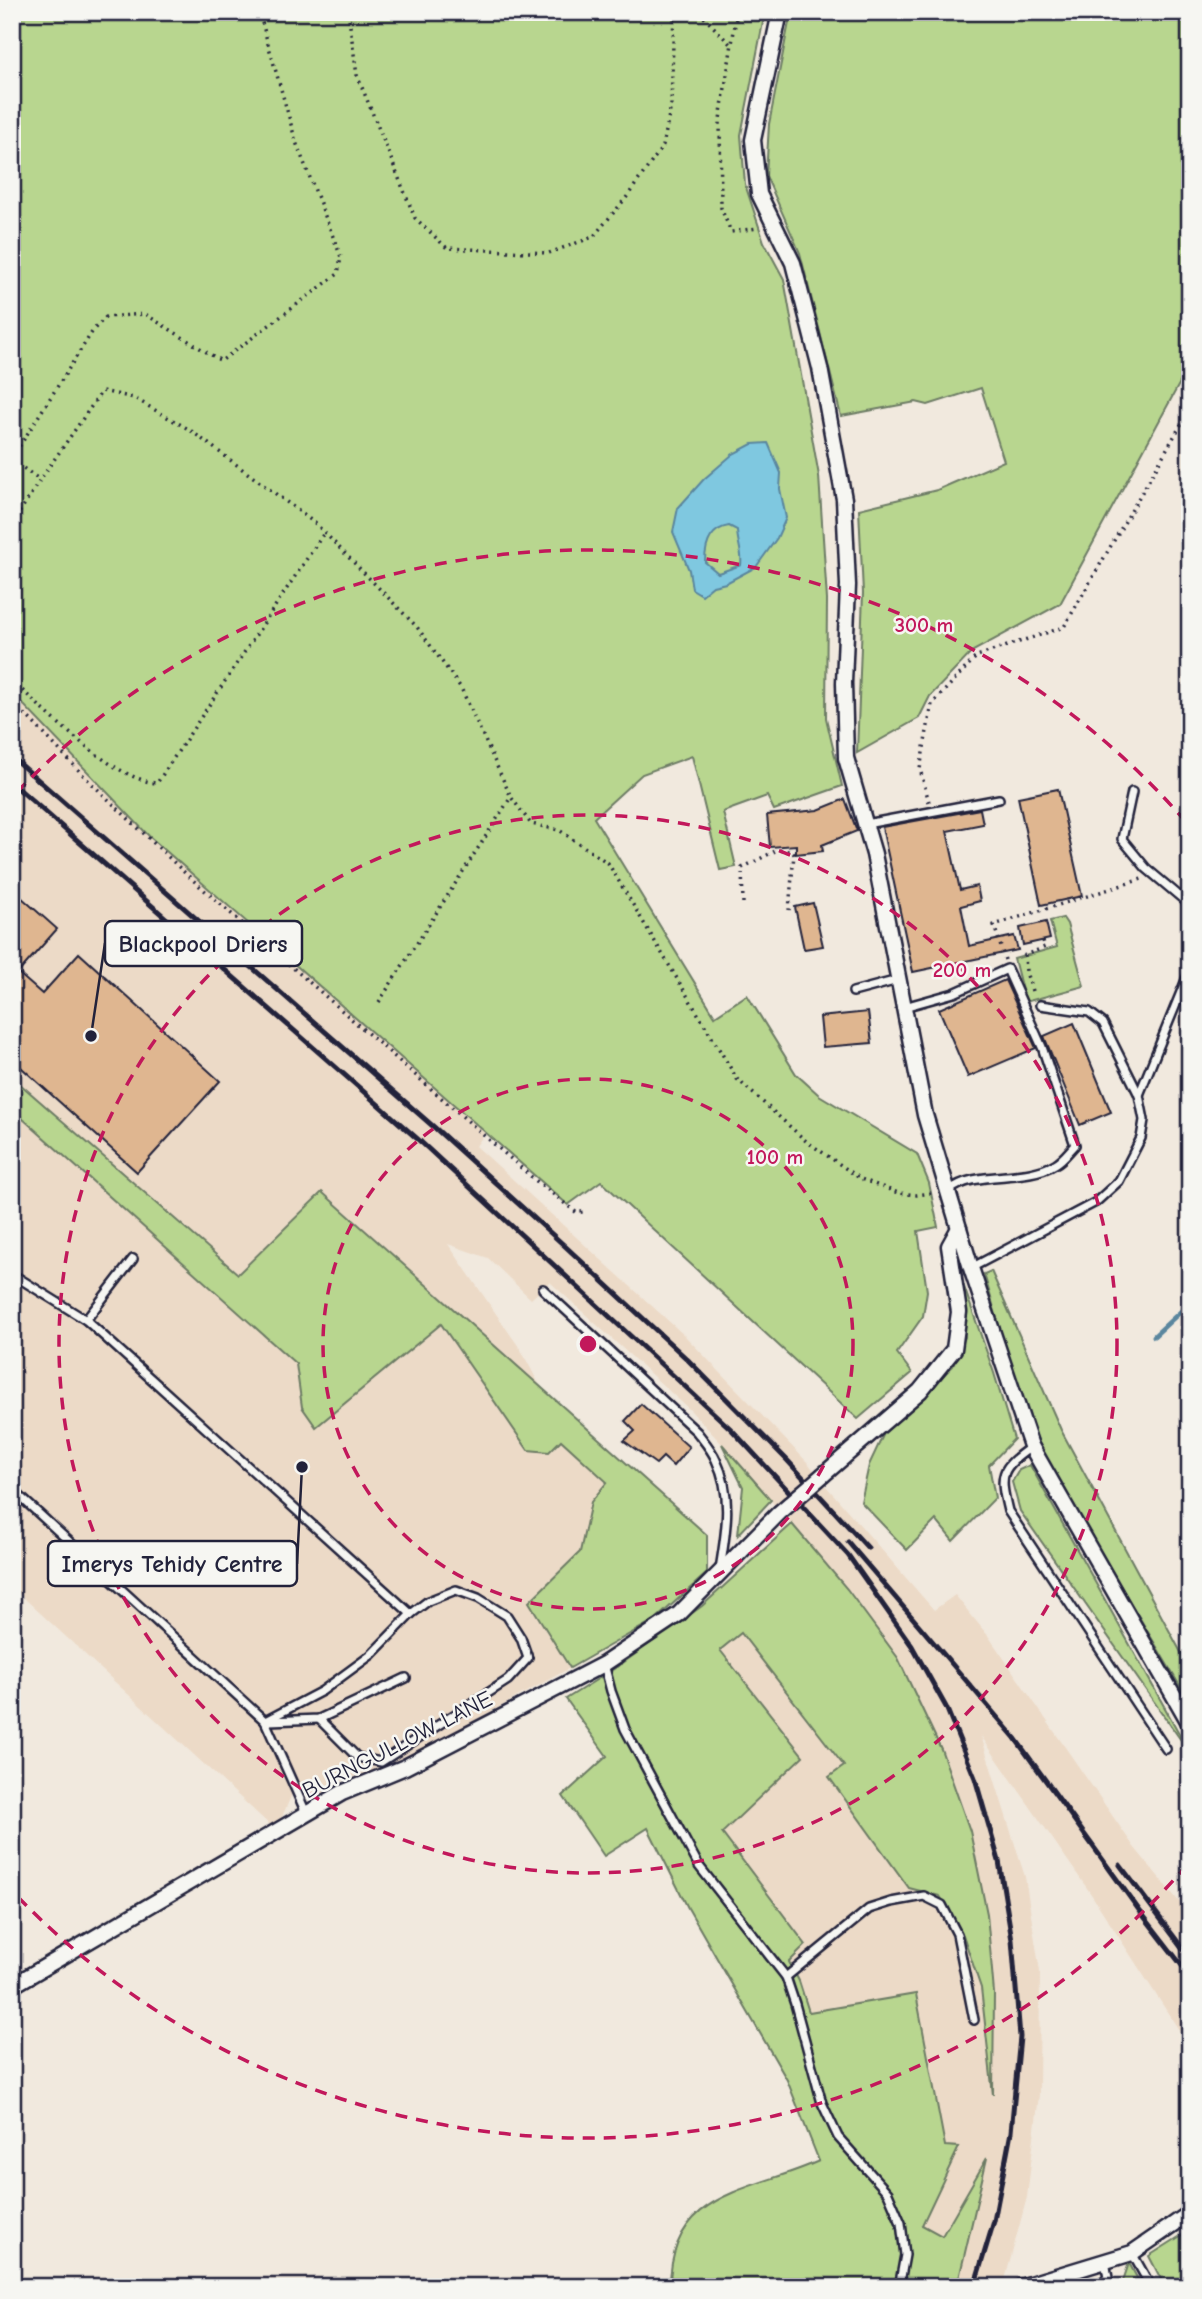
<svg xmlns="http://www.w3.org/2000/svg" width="1202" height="2299" font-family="'Comic Neue',sans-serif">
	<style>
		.built { fill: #ecdac7 }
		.green { fill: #b8d68f; stroke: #6d7c65; stroke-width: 2 }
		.water { fill: #7fc8e0; stroke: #5a869e; stroke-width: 2; fill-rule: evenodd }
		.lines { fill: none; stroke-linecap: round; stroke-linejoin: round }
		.stream { stroke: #5a869e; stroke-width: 5 }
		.building { fill: #dfb690; stroke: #22223b; stroke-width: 2 }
		.service-casing { stroke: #22223b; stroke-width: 12 }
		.minor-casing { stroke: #22223b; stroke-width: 19 }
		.path { stroke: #22223b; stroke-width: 3.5; stroke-dasharray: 2 5; stroke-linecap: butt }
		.service { stroke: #f6f6f2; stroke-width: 7 }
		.minor { stroke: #f6f6f2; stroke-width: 14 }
		.rail { stroke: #22223b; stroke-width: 5 }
		.minor-bridge-casing { stroke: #22223b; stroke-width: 19; stroke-linecap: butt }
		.minor-bridge { stroke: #f6f6f2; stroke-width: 14 }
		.ring { fill: none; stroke: #c2185b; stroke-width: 3.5; stroke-dasharray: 12 9 }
		.labels { text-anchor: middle; stroke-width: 5; stroke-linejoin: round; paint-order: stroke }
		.street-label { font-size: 23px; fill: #22223b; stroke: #f6f6f2 }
		.centre { fill: #c2185b; stroke: #f6f6f2; stroke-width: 3.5 }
		.ring-label { font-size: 21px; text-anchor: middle; font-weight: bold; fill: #c2185b; stroke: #f6f6f2; stroke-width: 5; stroke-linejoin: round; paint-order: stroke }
		.leader { fill: none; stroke: #22223b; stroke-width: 2.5 }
		.callout-dot { fill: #22223b; stroke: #f6f6f2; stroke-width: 2.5 }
		.callout { fill: #f6f6f2; stroke: #22223b; stroke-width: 2.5 }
		.callout-label { font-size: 24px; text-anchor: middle; font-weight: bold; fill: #22223b }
	</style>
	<rect width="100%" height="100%" fill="#f1e9de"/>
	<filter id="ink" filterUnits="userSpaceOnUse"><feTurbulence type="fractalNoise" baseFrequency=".0143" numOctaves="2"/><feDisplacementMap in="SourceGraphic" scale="14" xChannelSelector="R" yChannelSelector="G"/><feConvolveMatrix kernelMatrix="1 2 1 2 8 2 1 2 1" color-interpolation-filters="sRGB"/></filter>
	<g filter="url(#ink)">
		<!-- built -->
		<g class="built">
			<path d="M12 700 23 704 149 836 485 1133 476 1146 685 1336 808 1463 826 1486 934 1610 955 1595 989 1637 1134 1847 1190 1915V2047L1091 1894 981 1736 1025 1877 1040 1972 1039 2095 1027 2197 1003 2287H957L986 2161 942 2237 922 2225 958 2147 945 2146 916 1994 809 2012 799 1981 789 1962 806 1945 722 1833 720 1650 741 1633 845 1767 829 1777 940 1896 964 1935 981 1988 993 2086 994 1993 987 1914 970 1831 941 1749 898 1658 847 1589 722 1444 690 1410 550 1282 531 1299 488 1258 448 1244 521 1350 540 1386 322 1192 239 1274 12 1077Z"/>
			<path d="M12 1109 296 1364 302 1407 316 1427 441 1324 528 1450 561 1440 607 1482 591 1502 580 1552 529 1602 570 1668 396 1764 340 1781 318 1797 306 1794 301 1785 292 1794 282 1817 271 1826 12 1587Z"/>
		</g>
		<!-- green -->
		<g class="green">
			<path d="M12 12H765L741 135 745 184 764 242 784 279 819 476 827 600 826 718 842 786 774 810 767 796 723 812 736 867 720 870 692 756 642 774 594 818 715 1016 747 995 796 1074 819 1095 917 1154 929 1183 938 1227 918 1231 927 1291 923 1316 897 1353 912 1373 858 1419 601 1181 568 1205 149 836 23 704 12 700Z"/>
			<path d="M791 12H1190V364L1060 604 973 651 930 696 919 718 857 753 863 593 859 509 937 490 1004 461 981 388 928 405 916 402 841 416 800 253 766 176 769 124Z"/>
			<path d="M1063 918 1067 924 1084 986 1025 1002 1014 959 1057 947 1050 921Z"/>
			<path d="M12 1077 238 1274 322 1192 707 1535V1573L656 1619 570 1668 529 1602 580 1552 591 1502 607 1482 561 1440 549 1452 528 1450 441 1324 316 1427 302 1407 296 1364 12 1109Z"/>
			<path d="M991 1271 1061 1430 1190 1669V1703L1046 1460 1020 1397 984 1274Z"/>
			<path d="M961 1278 994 1373 1014 1439 989 1465 995 1498 953 1541 936 1520 907 1550 861 1502 869 1465 885 1431 953 1366 965 1337Z"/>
			<path d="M722 1444 771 1500 738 1535 743 1487Z"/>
			<path d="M1030 1465 1190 1753 1020 1511 1012 1482 1019 1470Z"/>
			<path d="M792 1524 847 1589 898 1658 941 1749 970 1831 987 1914 994 1993 993 2095 981 1988 963 1935 940 1896 909 1888 829 1777 844 1766 741 1633 720 1650 803 1756 722 1833 806 1945 789 1962 799 1981 809 2012 916 1994 945 2146 959 2147 922 2225 942 2236 987 2158 957 2287H670C670 2190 751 2192 819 2161L787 2080 688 1908 648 1828 604 1856 563 1796 607 1756 566 1699 620 1665 702 1606Z"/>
			<path d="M1190 2230V2287H1165L1149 2256Z"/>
			<path d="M1129 2263 1142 2287H1121Z"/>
		</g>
		<!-- water -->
		<path class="water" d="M768 443 781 473 780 489 786 518 777 538 756 567 726 583 713 586 702 595 692 589 689 570 673 532 678 508 704 479 733 454 752 444ZM729 526 737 530C737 541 743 554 741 565L718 573 705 562C705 544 710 529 729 526Z"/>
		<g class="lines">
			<!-- stream -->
			<path class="stream" d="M1154 1336 1190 1303"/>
		</g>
		<!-- building -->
		<g class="building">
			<path d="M1058 789 1082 896 1041 905 1018 797Z"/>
			<path d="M845 799 857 831 822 845 823 851 796 854V845L770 847 767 815 818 810Z"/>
			<path d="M980 809 983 824 947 831 960 890 977 886 980 901 961 906 969 946 1014 936 1018 950 913 972 882 827Z"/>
			<path d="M12 889 57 929 18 973 42 994 79 953 220 1081 137 1172 12 1059Z"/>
			<path d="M813 903 823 946 804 949 795 907Z"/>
			<path d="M1046 922 1050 939 1023 945 1020 928Z"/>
			<path d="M1005 980 1036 1048 968 1077 939 1009Z"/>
			<path d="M868 1012 872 1043 823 1047 820 1017Z"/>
			<path d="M1074 1023 1111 1112 1080 1125 1044 1036Z"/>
			<path d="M641 1404 689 1447 673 1466 663 1457 656 1464 624 1441 635 1431 625 1421Z"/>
		</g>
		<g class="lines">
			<defs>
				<g id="service">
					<path d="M1132 792 1122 839 1146 868 1190 905"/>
					<path d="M866 824 999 799"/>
					<path d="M853 992 898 980"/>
					<path d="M904 1007 954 993 1007 969 1042 1047 1075 1145C1069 1151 1063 1160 1055 1164 1025 1183 974 1169 949 1191"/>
					<path d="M1139 1095 1190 970"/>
					<path d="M971 1268 1096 1202 1119 1181 1141 1138 1144 1120 1139 1095 1103 1023 1089 1012 1040 1005"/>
					<path d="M12 1274 86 1320 411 1614"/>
					<path d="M543 1289 697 1432C704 1441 712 1450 716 1460 733 1495 726 1532 720 1569"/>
					<path d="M86 1320 133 1259"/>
					<path d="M1031 1447C1000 1469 999 1474 1008 1511L1166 1749"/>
					<path d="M12 1489 265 1721 307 1815"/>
					<path d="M604 1664 611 1691 625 1729 699 1866 786 1977 795 2004 822 2103 838 2137 888 2193 901 2223 905 2255 900 2282 897 2287"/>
					<path d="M265 1721 322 1691 371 1655 411 1614 428 1601 456 1590 478 1598 507 1616 521 1638 528 1658 508 1680 381 1762 357 1757 319 1719"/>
					<path d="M269 1721 319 1719 406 1678"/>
					<path d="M786 1977 869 1909 891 1902 924 1896 942 1905 957 1934 974 2020"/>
					<path d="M1132 2253 1151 2287"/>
					<path d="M1094 2287 1108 2278 1105 2261"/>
				</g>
				<g id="minor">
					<path d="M780 12 753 140 759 194 793 263 820 368 844 499 848 585 844 683 846 758 874 854 925 1115 971 1268 1031 1446 1190 1724"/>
					<path d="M823 1475 920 1391 954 1349 959 1312 949 1246 959 1228"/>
					<path d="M12 1986 342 1793 405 1767 604 1664 679 1614 779 1513"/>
					<path d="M1020 2287 1132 2253 1190 2213"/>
				</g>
			</defs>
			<!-- service casing -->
			<use href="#service" class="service-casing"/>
			<!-- minor casing -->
			<use href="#minor" class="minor-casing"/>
			<!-- path -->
			<g class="path">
				<path d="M348 12 357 75 415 218 447 248 549 253 593 237 626 198 663 146 671 105 674 12"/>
				<path d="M699 12 731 45"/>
				<path d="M737 12 720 119 721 208 731 232 758 228"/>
				<path d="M12 458 94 329 106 317 145 314 221 361 338 274 341 257 296 142 259 12"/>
				<path d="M12 460 40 480"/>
				<path d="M12 524 40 480 102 391 134 398 190 430 316 524 417 627 461 688 511 797 531 824 559 830 608 863 737 1079 806 1141 861 1179 898 1193 917 1195 932 1193"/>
				<path d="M12 681C46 711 113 780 157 783L324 533"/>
				<path d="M12 707 25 714 87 779 186 874 535 1180 577 1213 586 1211"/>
				<path d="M929 802 920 769 932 704 977 656 1064 627 1190 409"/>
				<path d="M743 903 742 868 777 850 790 851 794 854 789 910"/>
				<path d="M1005 960 994 925 1142 879"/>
				<path d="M1032 991 1026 972 1025 955 1045 947 1043 941"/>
				<path d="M379 1002 511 797"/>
			</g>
			<!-- service -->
			<use href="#service" class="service"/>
			<!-- minor -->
			<use href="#minor" class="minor"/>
			<!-- rail -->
			<g class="rail">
				<path d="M12 757 435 1128 566 1247 687 1359 787 1460 868 1548"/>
				<path d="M12 783 421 1142 732 1430 848 1555 912 1646 946 1707 975 1778 999 1861 1012 1940 1020 2037 1011 2132 994 2221 974 2287"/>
				<path d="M848 1542 1015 1738 1139 1910 1190 1976"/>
				<path d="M1120 1865 1190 1958"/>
			</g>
			<defs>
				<path id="minor-bridge" d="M779 1513 823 1475"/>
			</defs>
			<!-- minor-bridge casing -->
			<use href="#minor-bridge" class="minor-bridge-casing"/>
			<!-- minor-bridge -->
			<use href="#minor-bridge" class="minor-bridge"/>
		</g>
	</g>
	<!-- distance rings -->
	<g class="ring">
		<circle cx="588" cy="1344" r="265"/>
		<circle cx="588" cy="1344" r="529"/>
		<path d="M1187 1865A794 794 0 0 1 17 1896M17 792A794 794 0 0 1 1187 823"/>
	</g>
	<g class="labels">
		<!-- street labels -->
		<g class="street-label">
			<text transform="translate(397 1744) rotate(-27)" y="8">BURNGULLOW LANE</text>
		</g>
	</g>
	<circle cx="588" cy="1344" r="10" class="centre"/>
	<g class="ring-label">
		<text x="924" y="632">300 m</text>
		<text x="962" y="977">200 m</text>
		<text x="775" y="1164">100 m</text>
	</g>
	<!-- callouts -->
	<path class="leader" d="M91 1036L105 943M302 1467L297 1564"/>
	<g class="callout-dot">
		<circle cx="91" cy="1036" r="7"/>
		<circle cx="302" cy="1467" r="7"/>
	</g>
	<g class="callout">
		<rect x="105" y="921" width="197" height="45" rx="7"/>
		<rect x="48" y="1541" width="249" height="45" rx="7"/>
	</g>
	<g class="callout-label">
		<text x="203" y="952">Blackpool Driers</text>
		<text x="172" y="1572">Imerys Tehidy Centre</text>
	</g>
	<!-- margin -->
	<rect width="1202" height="2299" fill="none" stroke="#f6f6f2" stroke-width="42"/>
	<rect x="21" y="21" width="1160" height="2257" fill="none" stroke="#22223b" stroke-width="2.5" filter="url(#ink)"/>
</svg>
